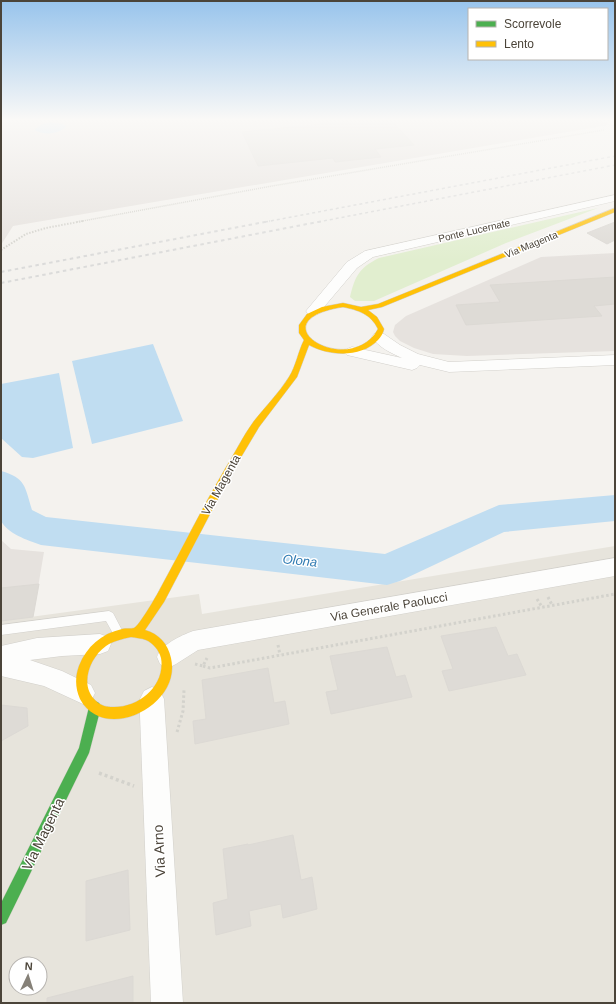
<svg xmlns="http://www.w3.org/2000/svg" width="616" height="1004" font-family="Arial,sans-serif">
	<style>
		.residential { fill: #e7e4dc; fill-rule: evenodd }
		.industrial { fill: #e6e2de }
		.green { fill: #e1eecf }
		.water { fill: #c0ddf1 }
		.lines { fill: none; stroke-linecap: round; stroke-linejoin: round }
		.river { fill: #c0ddf1; fill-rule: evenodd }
		.building { fill: #dedbd6; stroke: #dcd9d4 }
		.lane-casing { stroke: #d2d0cb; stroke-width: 1 }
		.street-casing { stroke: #d2d0cb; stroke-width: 1 }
		.fast-casing { stroke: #d3cfc5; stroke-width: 1 }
		.slow-casing { stroke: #d3cfc5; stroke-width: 1 }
		.path-far3 { stroke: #d3d2cc; stroke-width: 1.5; stroke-dasharray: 1 1; stroke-linecap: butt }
		.path-far2 { stroke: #d3d2cc; stroke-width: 2; stroke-dasharray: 1.5 1.5; stroke-linecap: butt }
		.path-far1 { stroke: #d3d2cc; stroke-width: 3; stroke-dasharray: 2.5 2.5; stroke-linecap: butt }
		.path { stroke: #d3d2cc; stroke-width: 3.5; stroke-dasharray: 3 3; stroke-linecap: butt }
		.lane { fill: #fdfdfc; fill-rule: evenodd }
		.street { fill: #fdfdfc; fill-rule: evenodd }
		.fast { fill: #4caf50; fill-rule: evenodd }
		.slow { fill: #ffc107; fill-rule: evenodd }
		.rail-far1 { stroke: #dbdbda; stroke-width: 1.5; stroke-dasharray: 3 3; stroke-linecap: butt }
		.rail { stroke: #dbdbda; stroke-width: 2; stroke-dasharray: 3.5 3.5; stroke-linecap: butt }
		.labels { text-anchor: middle; stroke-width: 3; stroke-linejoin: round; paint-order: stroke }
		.far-street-label { font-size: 10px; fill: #4b4439; stroke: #fff }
		.street-label { font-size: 12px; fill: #4b4439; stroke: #fff }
		.water-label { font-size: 13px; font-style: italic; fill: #2e7ab2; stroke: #fff }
		.near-street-label { font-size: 14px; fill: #4b4439; stroke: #fff }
	</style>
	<rect width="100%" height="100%" fill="#f4f2ee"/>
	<!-- residential -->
	<path class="residential" d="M615 546V1003H1V621L199 594 202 614ZM16 964H40V988H16Z"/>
	<!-- industrial -->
	<g class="industrial">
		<path d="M1 119H602L609 125 13 226 1 245Z"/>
		<path d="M615 253V351L467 356 433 354 414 348 400 341 395 336 393 332 395 325 406 316 541 257Z"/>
		<path d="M1 540 11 549 44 552 33 617 1 621Z"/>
	</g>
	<!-- green -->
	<path class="green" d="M598 208 506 243 374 301H355L350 297C355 276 359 268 379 258Z"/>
	<!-- water -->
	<g class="water">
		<path d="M51 122 63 124 66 126 65 128C57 134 46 135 36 131L35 129 43 124Z"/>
		<path d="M153 344 183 421 92 444 72 361Z"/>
		<path d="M59 373 73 448 33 458 22 457 1 438V384Z"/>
	</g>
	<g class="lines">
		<!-- river -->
		<path class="river" d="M1 471C26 478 25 487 32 510L46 517 385 554 499 505 615 495V521L504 532 400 581 387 585 41 545C27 540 8 534 1 521Z"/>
	</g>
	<!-- building -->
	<g class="building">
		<path d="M373 119H390L414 145 375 149 381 157 335 162 333 158 258 166 242 132Z"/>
		<path d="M615 222V240L607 244 587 233Z"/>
		<path d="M615 277V304L594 306 602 316 466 325 456 305 500 302 490 285Z"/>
		<path d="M39 584 33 617 1 621V588Z"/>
		<path d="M496 627 508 656 517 654 526 675 449 691 442 671 453 669 441 636Z"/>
		<path d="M387 647 396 677 405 675 412 697 331 714 326 692 338 690 330 656Z"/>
		<path d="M268 668 274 703 285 701 289 724 195 744 193 721 206 719 202 680Z"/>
		<path d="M1 705 27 708 28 726 1 741Z"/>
		<path d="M293 835 301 880 312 877 317 909 283 918 281 904 249 911 251 926 216 935 213 903 228 899 223 849 248 844V845Z"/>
		<path d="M128 870 130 930 86 941V881Z"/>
		<path d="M133 976V1003H47V998Z"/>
	</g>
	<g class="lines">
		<defs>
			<path id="lane" d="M109 611 113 613 124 634 123 637 119 639 115 637 106 621 1 635V625Z"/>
			<g id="street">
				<path d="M608 119H615V126L612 125Z"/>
				<path d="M615 195V201L373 257 357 268 318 314 313 315 308 314 306 311 347 262 365 251Z"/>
				<path d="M379 333 384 334 400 345 418 354 449 362 615 355V365L449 372 420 365 417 368 412 370 347 355 344 352 347 349 352 347 402 358C391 353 378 347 372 337L374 334Z"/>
				<path d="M615 558V576L198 650 176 664 168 668 160 664 157 657C162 644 180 636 193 631Z"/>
				<path d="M100 634 108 637 111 644 108 651 100 654 62 656 30 660 62 671 91 685 95 693 91 701 83 704 44 686 1 676V646L37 638Z"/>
				<path d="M152 687 160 691 164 699 183 1003H151L140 715V699L144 691Z"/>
			</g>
			<path id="fast" d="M95 701 99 703 101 707 89 753 6 923 1 925V903L79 748 89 707 91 703Z"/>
			<path id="slow" d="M615 208V212L382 307 368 310 377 317 384 329C383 333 381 337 378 340 361 358 329 356 309 345L297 377 259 427 231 474 164 602 145 630C159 634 168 644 171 658 182 706 104 744 80 699 75 688 75 677 79 666 87 646 101 634 122 629 125 628 131 629 134 628 139 626 157 595 160 589 182 549 202 508 225 469 235 453 243 436 254 421 265 407 279 393 289 377 296 366 298 352 304 340L299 333V325L307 314 322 307 343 303 361 307 378 304ZM343 307C358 310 371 314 378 329 350 380 253 321 343 307ZM131 637C136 638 141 638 146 640 153 643 159 650 161 658 166 685 139 708 113 707 107 707 101 706 96 701 79 686 89 658 106 646 113 641 122 639 131 637Z"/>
		</defs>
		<!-- lane casing -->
		<use href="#lane" class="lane-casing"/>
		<!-- street casing -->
		<use href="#street" class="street-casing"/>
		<!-- fast casing -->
		<use href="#fast" class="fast-casing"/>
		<!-- slow casing -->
		<use href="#slow" class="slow-casing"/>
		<!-- path-far3 -->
		<path class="path-far3" d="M77 222 272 186 604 130"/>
		<!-- path-far2 -->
		<path class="path-far2" d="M1 250 26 234 46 228 83 221"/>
		<!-- path-far1 -->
		<g class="path-far1">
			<path d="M548 597 552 605"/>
			<path d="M537 599 542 607"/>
			<path d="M278 645 280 655"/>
			<path d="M195 664 203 666 207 658"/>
			<path d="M203 666 210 668 615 594"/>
			<path d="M177 732 183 711 184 690"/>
		</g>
		<!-- path -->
		<path class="path" d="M99 773 134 786"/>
		<!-- lane -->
		<use href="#lane" class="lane"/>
		<!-- street -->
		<use href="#street" class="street"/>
		<!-- fast -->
		<use href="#fast" class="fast"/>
		<!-- slow -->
		<use href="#slow" class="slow"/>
		<!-- rail-far1 -->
		<g class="rail-far1">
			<path d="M265 222 615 156"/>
			<path d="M318 222 615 165"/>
		</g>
		<!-- rail -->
		<g class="rail">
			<path d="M1 272 270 221"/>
			<path d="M1 283 323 221"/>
		</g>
	</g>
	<!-- sky -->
	<linearGradient id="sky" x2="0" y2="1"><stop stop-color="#98c4ec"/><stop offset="0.46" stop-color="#faf9f7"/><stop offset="1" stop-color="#faf9f7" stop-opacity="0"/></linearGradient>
	<rect width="616" height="260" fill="url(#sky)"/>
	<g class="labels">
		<!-- far-street labels -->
		<g class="far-street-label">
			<text transform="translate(474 230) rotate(-13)" y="4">Ponte Lucernate</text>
			<text transform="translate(531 244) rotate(-22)" y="4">Via Magenta</text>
		</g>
		<!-- street labels -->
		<g class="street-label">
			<text transform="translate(221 485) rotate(-61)" y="4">Via Magenta</text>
			<text transform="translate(389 607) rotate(-10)" y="4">Via Generale Paolucci</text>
		</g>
		<!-- water labels -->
		<g class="water-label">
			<text transform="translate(300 560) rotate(6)" y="5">Olona</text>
		</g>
		<!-- near-street labels -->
		<g class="near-street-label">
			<text transform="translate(43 834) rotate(-64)" y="5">Via Magenta</text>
			<text transform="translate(159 851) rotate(-93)" y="5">Via Arno</text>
		</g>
	</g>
	<!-- border -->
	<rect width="616" height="1004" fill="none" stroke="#4b4439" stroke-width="4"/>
	<!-- legend -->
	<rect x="468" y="8" width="140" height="52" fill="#ffffff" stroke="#b7b4b0"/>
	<rect x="476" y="21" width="20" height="6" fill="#4caf50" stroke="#b7b4b0"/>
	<text x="504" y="28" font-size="12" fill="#4b4439">Scorrevole</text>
	<rect x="476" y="41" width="20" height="6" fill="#ffc107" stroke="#b7b4b0"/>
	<text x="504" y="48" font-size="12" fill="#4b4439">Lento</text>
	<!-- north arrow -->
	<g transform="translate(28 976) rotate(4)"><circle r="19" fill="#ffffff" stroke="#b7b4b0"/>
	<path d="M0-3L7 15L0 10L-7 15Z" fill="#868178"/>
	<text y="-6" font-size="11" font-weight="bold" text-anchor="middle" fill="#4b4439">N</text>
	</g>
</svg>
